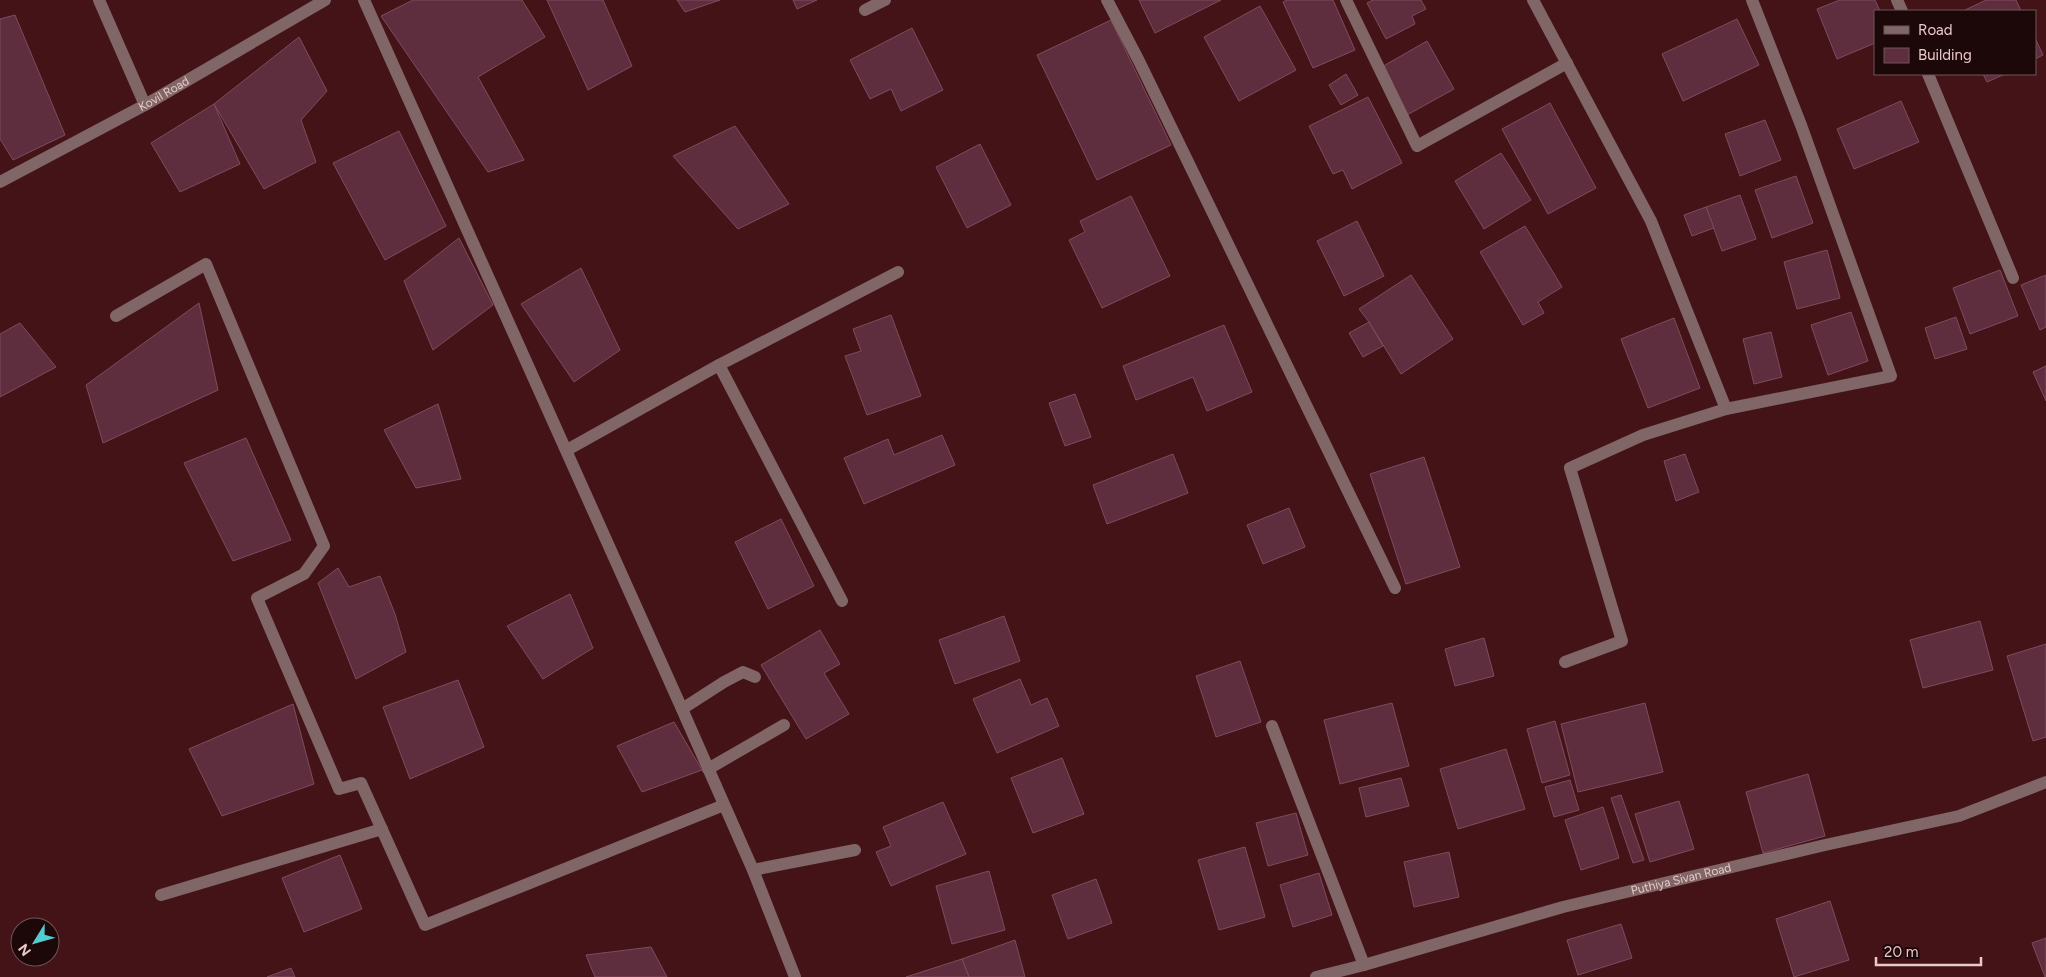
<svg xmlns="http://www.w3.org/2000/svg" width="2046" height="977" font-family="Figtree,sans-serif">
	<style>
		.building { fill: #5e2d3e; stroke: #804b5d }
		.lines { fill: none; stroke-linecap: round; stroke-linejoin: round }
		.minor { stroke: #806666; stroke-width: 12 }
		.labels { text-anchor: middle; stroke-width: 4.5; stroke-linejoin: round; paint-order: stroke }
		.street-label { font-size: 12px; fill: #eac9c9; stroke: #1d0809 }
	</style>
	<rect width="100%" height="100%" fill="#441318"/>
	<!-- building -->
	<g class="building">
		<path d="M413 0H522L545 37 478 77 524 160 488 172 381 16Z"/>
		<path d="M547 0H603L632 66 588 90Z"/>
		<path d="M677 0H720L685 12Z"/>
		<path d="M793 0H817L797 9Z"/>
		<path d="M1139 0H1221L1155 33Z"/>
		<path d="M1287 0H1333L1355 50 1313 68 1283 2Z"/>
		<path d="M1373 0H1421L1426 9 1412 16 1415 24 1386 39 1367 3Z"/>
		<path d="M1840 0H1875L1880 11H1875V43L1837 59 1817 9Z"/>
		<path d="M1986 0H2016L2021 11H1963Z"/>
		<path d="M1260 6 1296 70 1239 101 1204 37Z"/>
		<path d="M15 15 65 135 13 160 0 139V19Z"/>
		<path d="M1737 19 1759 65 1683 101 1662 54Z"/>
		<path d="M1111 20 1171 145 1097 180 1037 55Z"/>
		<path d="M912 28 943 90 901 111 891 89 870 99 850 60Z"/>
		<path d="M299 37 327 91 301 120 316 162 264 189 214 104Z"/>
		<path d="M2035 38 2043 55 2035 59Z"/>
		<path d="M1427 41 1454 89 1407 115 1380 68Z"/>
		<path d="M1346 74 1358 95 1341 105 1329 85Z"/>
		<path d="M1983 74H2005L1987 82Z"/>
		<path d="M1368 97 1402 163 1352 189 1343 170 1333 174 1309 126Z"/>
		<path d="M1901 101 1919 142 1854 169 1837 129Z"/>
		<path d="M1550 103 1596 188 1548 214 1502 129Z"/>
		<path d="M214 104 240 164 180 192 151 143Z"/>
		<path d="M1765 120 1781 160 1740 176 1725 134Z"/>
		<path d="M735 126 789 204 738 229 673 156Z"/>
		<path d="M399 131 446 226 385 260 333 163Z"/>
		<path d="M980 144 1011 205 967 228 936 167Z"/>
		<path d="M1501 153 1531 200 1484 229 1455 181Z"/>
		<path d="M1796 176 1813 223 1772 238 1755 190Z"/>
		<path d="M1740 195 1756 239 1722 251 1706 207Z"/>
		<path d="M1131 196 1170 276 1102 308 1069 240 1085 232 1080 221Z"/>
		<path d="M1706 207 1714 228 1692 236 1684 215Z"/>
		<path d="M1357 221 1384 276 1344 296 1317 241Z"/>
		<path d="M1525 226 1562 287 1538 302 1544 313 1523 325 1480 252Z"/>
		<path d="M459 238 493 305 433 350 404 281Z"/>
		<path d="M1827 250 1840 298 1797 309 1784 262Z"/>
		<path d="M581 268 620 350 574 382 521 304Z"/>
		<path d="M2000 270 2018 316 1970 334 1953 288Z"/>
		<path d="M1411 275 1453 339 1401 374 1369 322 1359 309Z"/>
		<path d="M2046 275V327L2040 330 2021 285Z"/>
		<path d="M199 303 218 390 103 443 86 385Z"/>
		<path d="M1851 312 1868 361 1828 375 1811 325Z"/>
		<path d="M891 315 921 396 867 415 845 356 861 351 853 329Z"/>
		<path d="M1956 317 1967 349 1935 359 1925 328Z"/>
		<path d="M1674 318 1700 388 1648 408 1621 339Z"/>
		<path d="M1369 322 1383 346 1363 357 1349 333Z"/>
		<path d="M20 323 56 367 0 397V334Z"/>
		<path d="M1224 325 1252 392 1207 411 1193 377 1136 400 1123 366Z"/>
		<path d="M1771 332 1782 377 1754 384 1743 339Z"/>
		<path d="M2046 366V401L2033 372Z"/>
		<path d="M1075 394 1091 437 1065 446 1049 403Z"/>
		<path d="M438 404 461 479 416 488 384 430Z"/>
		<path d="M942 435 955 465 864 504 844 458 888 439 894 455Z"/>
		<path d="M246 438 291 540 233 561 184 463Z"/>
		<path d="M1173 454 1188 493 1107 524 1093 485Z"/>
		<path d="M1685 454 1699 492 1676 501 1664 461Z"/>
		<path d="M1424 457 1460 567 1406 584 1370 474Z"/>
		<path d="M1289 508 1305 547 1263 564 1247 525Z"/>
		<path d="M781 519 814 586 768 609 735 542Z"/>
		<path d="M338 568 349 587 380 576 395 614 406 652 356 679 318 583Z"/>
		<path d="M570 594 593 648 543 679 507 626Z"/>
		<path d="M1004 616 1020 661 955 684 939 640Z"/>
		<path d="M1980 621 1993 670 1923 688 1910 640Z"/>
		<path d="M820 630 840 664 824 673 849 714 806 739 761 665Z"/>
		<path d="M1484 638 1494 676 1455 686 1445 649Z"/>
		<path d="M2046 644V737L2033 741 2007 656Z"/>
		<path d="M1240 661 1261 722 1216 737 1196 676Z"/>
		<path d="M1020 679 1031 705 1047 698 1059 726 997 753 973 699Z"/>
		<path d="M458 680 484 747 410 779 383 707Z"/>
		<path d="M1392 703 1409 766 1340 784 1324 720Z"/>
		<path d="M1645 703 1663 772 1578 792 1561 724Z"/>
		<path d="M293 704 314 784 222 816 189 749Z"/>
		<path d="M1555 721 1570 775 1542 783 1527 729Z"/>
		<path d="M674 722 702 770 642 792 617 746Z"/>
		<path d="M1506 749 1525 809 1458 829 1440 769Z"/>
		<path d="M1062 758 1084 814 1033 833 1011 778Z"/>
		<path d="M1808 774 1825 836 1763 853 1746 792Z"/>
		<path d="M1401 778 1409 806 1366 817 1359 788Z"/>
		<path d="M1570 780 1579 810 1554 817 1545 787Z"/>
		<path d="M1621 795 1644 860 1633 863 1611 798Z"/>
		<path d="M1679 801 1694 849 1650 862 1635 814Z"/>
		<path d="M943 802 966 854 891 886 876 852 891 846 883 827Z"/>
		<path d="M1603 807 1619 858 1581 870 1565 820Z"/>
		<path d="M1296 813 1308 855 1268 866 1256 823Z"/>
		<path d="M1245 847 1265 917 1219 930 1198 860Z"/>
		<path d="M1449 852 1459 897 1414 907 1404 862Z"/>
		<path d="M340 855 362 909 304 932 282 878Z"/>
		<path d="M989 871 1005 930 952 944 936 886Z"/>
		<path d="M1319 873 1332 915 1293 927 1280 885Z"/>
		<path d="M1096 879 1112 923 1068 939 1052 895Z"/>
		<path d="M1830 901 1849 960 1794 977 1776 919Z"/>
		<path d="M1621 924 1632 958 1578 975 1567 940Z"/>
		<path d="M2046 938V977H2045L2032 943Z"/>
		<path d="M1015 940 1025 977H969L962 959Z"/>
		<path d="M651 947 667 977H595L586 955Z"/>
		<path d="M962 959 969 977H906Z"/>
		<path d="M291 968 295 977H267Z"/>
	</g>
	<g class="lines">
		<!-- minor -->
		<g class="minor">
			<path d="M99 0 145 105"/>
			<path d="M364 0 682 709 753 870 795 977"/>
			<path d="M1107 0 1139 61 1395 588"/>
			<path d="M1346 0 1417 146 1567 63"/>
			<path d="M1533 0 1651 221 1726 409"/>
			<path d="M1897 0 1902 11"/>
			<path d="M865 10 885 0"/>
			<path d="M1928 74 2013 278"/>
			<path id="s1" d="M0 182 145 105 325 0"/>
			<path d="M116 316 206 264 324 546 304 574 257 598 339 789 361 783 425 925 724 805"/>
			<path d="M719 365 898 272"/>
			<path d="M567 450 719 365 842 601"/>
			<path d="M1565 662 1622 641 1570 468 1643 435 1726 409 1891 376 1801 125 1752 0"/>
			<path d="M682 709 724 682 743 672 755 677"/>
			<path d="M1272 726 1364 965"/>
			<path d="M708 769 784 725"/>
			<path d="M753 870 855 850"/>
			<path d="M161 895 382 829"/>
			<path id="s2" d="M1316 977 1364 965 1563 907 1825 845 1959 816 2046 782"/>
		</g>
	</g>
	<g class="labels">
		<!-- street labels -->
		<g class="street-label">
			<text dy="4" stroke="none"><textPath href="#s1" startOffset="186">Kovil Road</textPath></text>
			<text dy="4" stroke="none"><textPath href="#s2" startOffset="378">Puthiya Sivan Road</textPath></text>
		</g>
	</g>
	<!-- legend -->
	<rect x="1874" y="10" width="162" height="65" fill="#1d0809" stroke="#6f5556"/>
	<rect x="1884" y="26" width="25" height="8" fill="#806666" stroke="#6f5556"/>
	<text x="1918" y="35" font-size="15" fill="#eac9c9">Road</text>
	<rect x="1884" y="48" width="25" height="15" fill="#5e2d3e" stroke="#6f5556"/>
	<text x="1918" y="60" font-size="15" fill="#eac9c9">Building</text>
	<!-- north arrow -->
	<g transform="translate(35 942) rotate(233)"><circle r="24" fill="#1d0809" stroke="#6f5556"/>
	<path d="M0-4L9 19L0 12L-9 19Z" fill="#52ccd1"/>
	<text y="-8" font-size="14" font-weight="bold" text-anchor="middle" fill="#eac9c9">N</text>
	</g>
	<!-- scale -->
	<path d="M1876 957v8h105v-8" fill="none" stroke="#eac9c9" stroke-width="2.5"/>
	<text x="1884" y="957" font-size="15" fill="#eac9c9" stroke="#1d0809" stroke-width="4" paint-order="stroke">20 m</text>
</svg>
